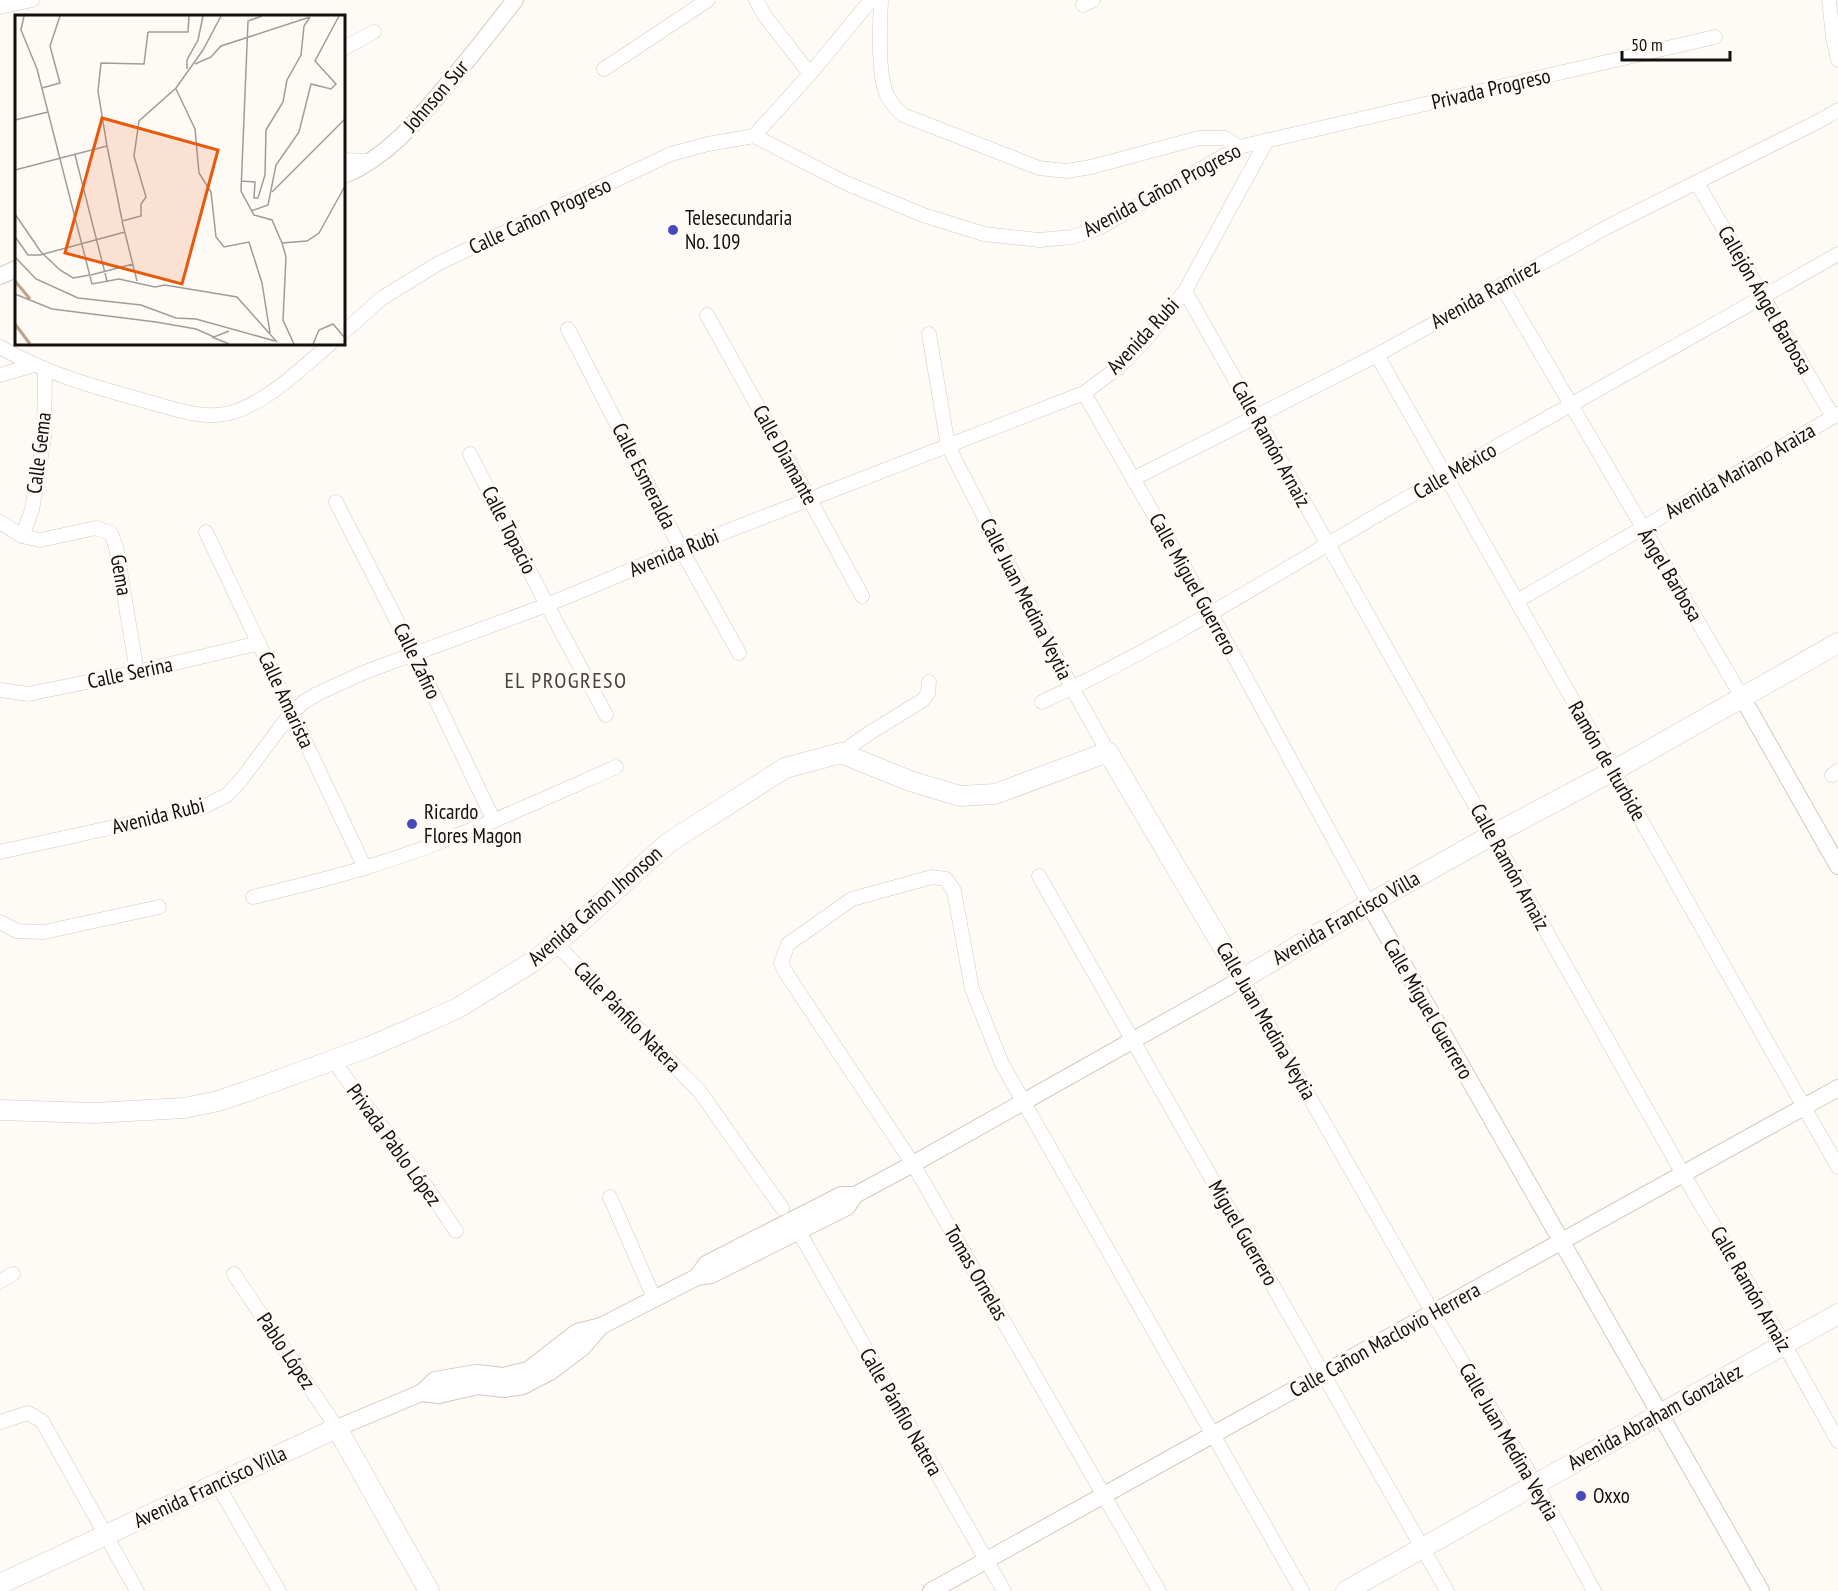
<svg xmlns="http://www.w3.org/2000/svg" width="1838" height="1591" font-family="'PT Sans Narrow',sans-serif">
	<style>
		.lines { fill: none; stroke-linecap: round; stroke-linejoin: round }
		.minor-casing { stroke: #d3c9bf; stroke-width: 15 }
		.tertiary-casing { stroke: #d3c9bf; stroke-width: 18 }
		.secondary-casing { stroke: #d3c9bf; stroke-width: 21 }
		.minor { stroke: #fff; stroke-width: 14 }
		.tertiary { stroke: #fff; stroke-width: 16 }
		.secondary { stroke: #fff; stroke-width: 20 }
		.poi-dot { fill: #4649be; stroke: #fefaf6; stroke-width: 2 }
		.labels { text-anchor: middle; stroke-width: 6; stroke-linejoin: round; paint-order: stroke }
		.street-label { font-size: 21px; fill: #13100d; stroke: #fefaf6 }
		.poi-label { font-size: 21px; fill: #13100d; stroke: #fefaf6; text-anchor: start }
		.neighbourhood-label { font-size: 22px; letter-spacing: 1.5px; fill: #4a4139; stroke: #fefaf6 }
		.inset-river { fill: none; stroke: #bea388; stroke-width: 3 }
		.inset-road { fill: none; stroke: #a09c99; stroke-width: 1.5 }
		.view { fill: #e8590c; fill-opacity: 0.15; stroke: #e8590c; stroke-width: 3 }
		.inset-edge { fill: none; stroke: #13100d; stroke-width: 3 }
	</style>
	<rect width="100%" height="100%" fill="#fefaf6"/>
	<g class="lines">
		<defs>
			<g id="minor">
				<path d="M756 0 765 16 810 74"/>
				<path d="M881 0C880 24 877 77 888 97 892 105 897 110 903 115L1039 168 1067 171 1091 167 1199 138H1225L1239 147"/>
				<path d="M1829 0 1833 37 1838 60"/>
				<path d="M1083 5 1093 0"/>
				<path d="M0 7 32 0"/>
				<path d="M344 48 374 32"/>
				<path d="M604 69 708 0"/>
				<path d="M754 136 846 183 923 215 984 234 1039 240 1072 237 1099 228 1239 147 1715 37"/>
				<path d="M754 136 810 74 871 0"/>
				<path d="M344 160 370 161"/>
				<path d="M1697 183 1833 417"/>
				<path d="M1501 285 1742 697"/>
				<path d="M1185 291 1683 1174 1784 1344 1838 1441"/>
				<path d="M707 315 810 500 862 596"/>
				<path d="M568 329 681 549 739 653"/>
				<path d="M344 332 382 298 439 263 671 154 708 144 754 136"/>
				<path d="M929 334 948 446 1072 688 1108 752"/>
				<path d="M0 347C46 374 98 388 149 402 175 409 203 420 230 413 265 404 303 367 330 344"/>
				<path d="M1377 355 1838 1167"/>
				<path d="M0 375 34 365"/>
				<path d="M1084 393 1211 614 1369 904"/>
				<path d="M470 454 547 605 606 715"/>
				<path d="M1133 479 1377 355 1609 226 1823 119 1838 110"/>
				<path d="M336 502 414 654 494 821"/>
				<path d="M0 522 22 536 40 540 96 528 111 533 116 547 137 672"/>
				<path d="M206 532 365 868"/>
				<path d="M22 536 32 510 44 438 45 369"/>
				<path d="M1517 601 1838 414"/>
				<path d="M0 690 28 694 137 672 259 643"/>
				<path d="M1042 702C1161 647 1273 576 1386 510 1536 423 1688 340 1838 254"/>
				<path d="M841 753 868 734 923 700 928 693 929 682"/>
				<path d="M1832 775 1838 771"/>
				<path d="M0 852 201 808 227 795 241 780 291 713 304 702 317 694 365 672 547 605 681 549 1084 393 1119 367 1142 344 1185 291 1267 140"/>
				<path d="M1039 876 1447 1591"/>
				<path d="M253 897C290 888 328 879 364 868 451 842 534 803 616 767"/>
				<path d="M0 922 17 931 44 932 159 907"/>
				<path d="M556 944 700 1092 782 1208"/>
				<path d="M1242 979 1433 1313 1536 1484 1594 1591"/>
				<path d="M332 1059 430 1192 456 1231"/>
				<path d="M610 1197 654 1298"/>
				<path d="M799 1232 1004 1591"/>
				<path d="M234 1274 337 1428"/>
				<path d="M0 1281 13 1274"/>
				<path d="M0 1422 28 1413 42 1421 137 1591"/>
				<path d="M217 1484 279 1591"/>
				<path d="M1159 1591 913 1164 786 973 781 963 788 944 852 899 932 877 946 879 954 891 972 989 1002 1064 1302 1591"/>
			</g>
			<g id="tertiary">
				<path d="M344 175C389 157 420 117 451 80 473 54 494 27 515 0"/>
				<path d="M0 276 16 269"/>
				<path d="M1742 697 1838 866"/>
				<path d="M1369 904 1761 1591"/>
				<path d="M697 1277 706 1264 841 1195H855L913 1164 1242 979"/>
				<path d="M421 1393 439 1395 478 1386 504 1389 523 1386 550 1372 583 1347 601 1326"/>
				<path d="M337 1428 421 1393 435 1380 476 1373 503 1376 528 1370 577 1332 601 1326 697 1277 711 1275 847 1207 855 1195"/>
				<path d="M931 1591 1838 1088"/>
			</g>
			<g id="secondary">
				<path d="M0 1110 94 1113 184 1108 218 1101 248 1091 369 1047 413 1028 458 1008 534 961 556 944 668 843 785 768 841 753 910 781 960 796 995 794 1108 752 1242 979 1369 904 1492 835 1613 771 1838 643"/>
				<path d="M0 1584 337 1428 429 1591"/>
				<path d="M1346 1591 1838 1314"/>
			</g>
		</defs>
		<!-- minor casing -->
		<use href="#minor" class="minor-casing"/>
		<!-- tertiary casing -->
		<use href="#tertiary" class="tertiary-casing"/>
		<!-- secondary casing -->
		<use href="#secondary" class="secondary-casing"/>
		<!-- minor -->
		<use href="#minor" class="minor"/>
		<!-- tertiary -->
		<use href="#tertiary" class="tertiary"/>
		<!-- secondary -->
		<use href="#secondary" class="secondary"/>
	</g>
	<!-- markers -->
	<g class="poi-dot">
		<circle cx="673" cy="230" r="6"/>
		<circle cx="412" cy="824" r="6"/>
		<circle cx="1581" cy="1496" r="6"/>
	</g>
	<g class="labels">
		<!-- street labels -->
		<g class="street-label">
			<text transform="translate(1491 89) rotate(-13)" y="7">Privada Progreso</text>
			<text transform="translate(436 96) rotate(-49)" y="7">Johnson Sur</text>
			<text transform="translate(1162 190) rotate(-28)" y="7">Avenida Cañon Progreso</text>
			<text transform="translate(540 216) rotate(-25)" y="7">Calle Cañon Progreso</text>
			<text transform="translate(1485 294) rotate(-29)" y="7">Avenida Ramírez</text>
			<text transform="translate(1765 300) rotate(60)" y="7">Callejón Ángel Barbosa</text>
			<text transform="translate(1143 336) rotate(-47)" y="7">Avenida Rubi</text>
			<text transform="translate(1271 444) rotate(61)" y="7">Calle Ramón Arnaiz</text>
			<text transform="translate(39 453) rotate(-83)" y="7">Calle Gema</text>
			<text transform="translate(785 455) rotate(61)" y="7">Calle Diamante</text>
			<text transform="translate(1455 471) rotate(-30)" y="7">Calle México</text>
			<text transform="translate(1740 471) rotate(-30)" y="7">Avenida Mariano Araiza</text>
			<text transform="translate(644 476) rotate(63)" y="7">Calle Esmeralda</text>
			<text transform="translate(509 530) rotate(63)" y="7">Calle Topacio</text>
			<text transform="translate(674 553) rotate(-22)" y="7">Avenida Rubi</text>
			<text transform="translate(121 575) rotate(80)" y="7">Gema</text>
			<text transform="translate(1670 575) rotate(59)" y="7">Ángel Barbosa</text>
			<text transform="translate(1193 584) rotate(61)" y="7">Calle Miguel Guerrero</text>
			<text transform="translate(1026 599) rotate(63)" y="7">Calle Juan Medina Veytia</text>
			<text transform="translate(417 661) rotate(64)" y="7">Calle Zafiro</text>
			<text transform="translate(130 673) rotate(-12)" y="7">Calle Serina</text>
			<text transform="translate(286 700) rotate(65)" y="7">Calle Amarista</text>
			<text transform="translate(1607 761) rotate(60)" y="7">Ramón de Iturbide</text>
			<text transform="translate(158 816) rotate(-14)" y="7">Avenida Rubi</text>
			<text transform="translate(1510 867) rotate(61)" y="7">Calle Ramón Arnaiz</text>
			<text transform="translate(595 906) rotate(-41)" y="7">Avenida Cañon Jhonson</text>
			<text transform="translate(1346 918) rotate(-30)" y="7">Avenida Francisco Villa</text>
			<text transform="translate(1428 1009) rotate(60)" y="7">Calle Miguel Guerrero</text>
			<text transform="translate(627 1017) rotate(46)" y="7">Calle Pánfilo Natera</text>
			<text transform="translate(1266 1021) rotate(60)" y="7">Calle Juan Medina Veytia</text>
			<text transform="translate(394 1145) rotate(54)" y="7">Privada Pablo López</text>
			<text transform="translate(1243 1233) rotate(60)" y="7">Miguel Guerrero</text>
			<text transform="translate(976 1273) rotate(60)" y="7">Tomas Ornelas</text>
			<text transform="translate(1751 1289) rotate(60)" y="7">Calle Ramón Arnaiz</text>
			<text transform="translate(1385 1340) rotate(-29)" y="7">Calle Cañon Maclovio Herrera</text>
			<text transform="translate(286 1351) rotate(56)" y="7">Pablo López</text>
			<text transform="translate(901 1412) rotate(60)" y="7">Calle Pánfilo Natera</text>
			<text transform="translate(1655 1417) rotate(-29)" y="7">Avenida Abraham González</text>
			<text transform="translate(1509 1442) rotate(60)" y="7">Calle Juan Medina Veytia</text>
			<text transform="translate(210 1487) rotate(-25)" y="7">Avenida Francisco Villa</text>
		</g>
		<!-- poi labels -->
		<g class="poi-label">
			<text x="685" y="225">Telesecundaria<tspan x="685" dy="24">No. 109</tspan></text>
			<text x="424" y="819">Ricardo<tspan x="424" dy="24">Flores Magon</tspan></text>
			<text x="1593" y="1503">Oxxo</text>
		</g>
		<!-- neighbourhood labels -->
		<g class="neighbourhood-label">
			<text x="566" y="688">EL PROGRESO</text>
		</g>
	</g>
	<!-- overview -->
	<g transform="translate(15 15)">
		<rect width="330" height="330" fill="#fefaf6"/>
		<path class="inset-river" d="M0 266 15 284M0 309 15 329"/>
		<path class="inset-road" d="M9 1 6 15 22 54M247 1 233 6 226 176 239 200 257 205 267 228M133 17H173L174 1M180 49 196 42 206 31 295 2M22 54 77 269 104 264 140 272 150 270 222 282 262 327M172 54V45L183 25 188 1M27 73 45 68 35 31 45 1M161 74 180 114 184 158 196 177 201 222 209 232 234 227 247 268 255 318M0 105 33 97M92 131 107 205M60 140 92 266M0 155 92 131 83 76 86 48 129 49 133 17M226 166 240 167 239 183H243M257 177 330 104M243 183 250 160 251 115 268 87 272 65 286 40 289 11 295 2M236 196 253 190 261 150 284 117 296 69 316 74 321 69 300 46 324 1M0 199 26 237 45 255 58 263 75 260M1 223 13 240H25L110 217M0 242 21 264 63 283 126 290 161 303 181 304 260 326M76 260 118 249M122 266 107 206 126 201V189L131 182 119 141 124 106 161 73 188 35 206 1M0 279 37 294 141 307 181 314 199 322 214 316M197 322 214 329M279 329 268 305 271 242 267 228 292 226 304 218 330 171M298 329 304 315 318 309 330 323"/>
		<path class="view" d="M87 103 203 135 167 269 50 238Z"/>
		<rect width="330" height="330" class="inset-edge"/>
	</g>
	<!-- scale -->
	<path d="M1622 51v9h108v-9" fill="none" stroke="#13100d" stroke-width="3"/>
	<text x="1631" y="51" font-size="18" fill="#13100d" stroke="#fefaf6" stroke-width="4.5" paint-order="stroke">50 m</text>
</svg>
